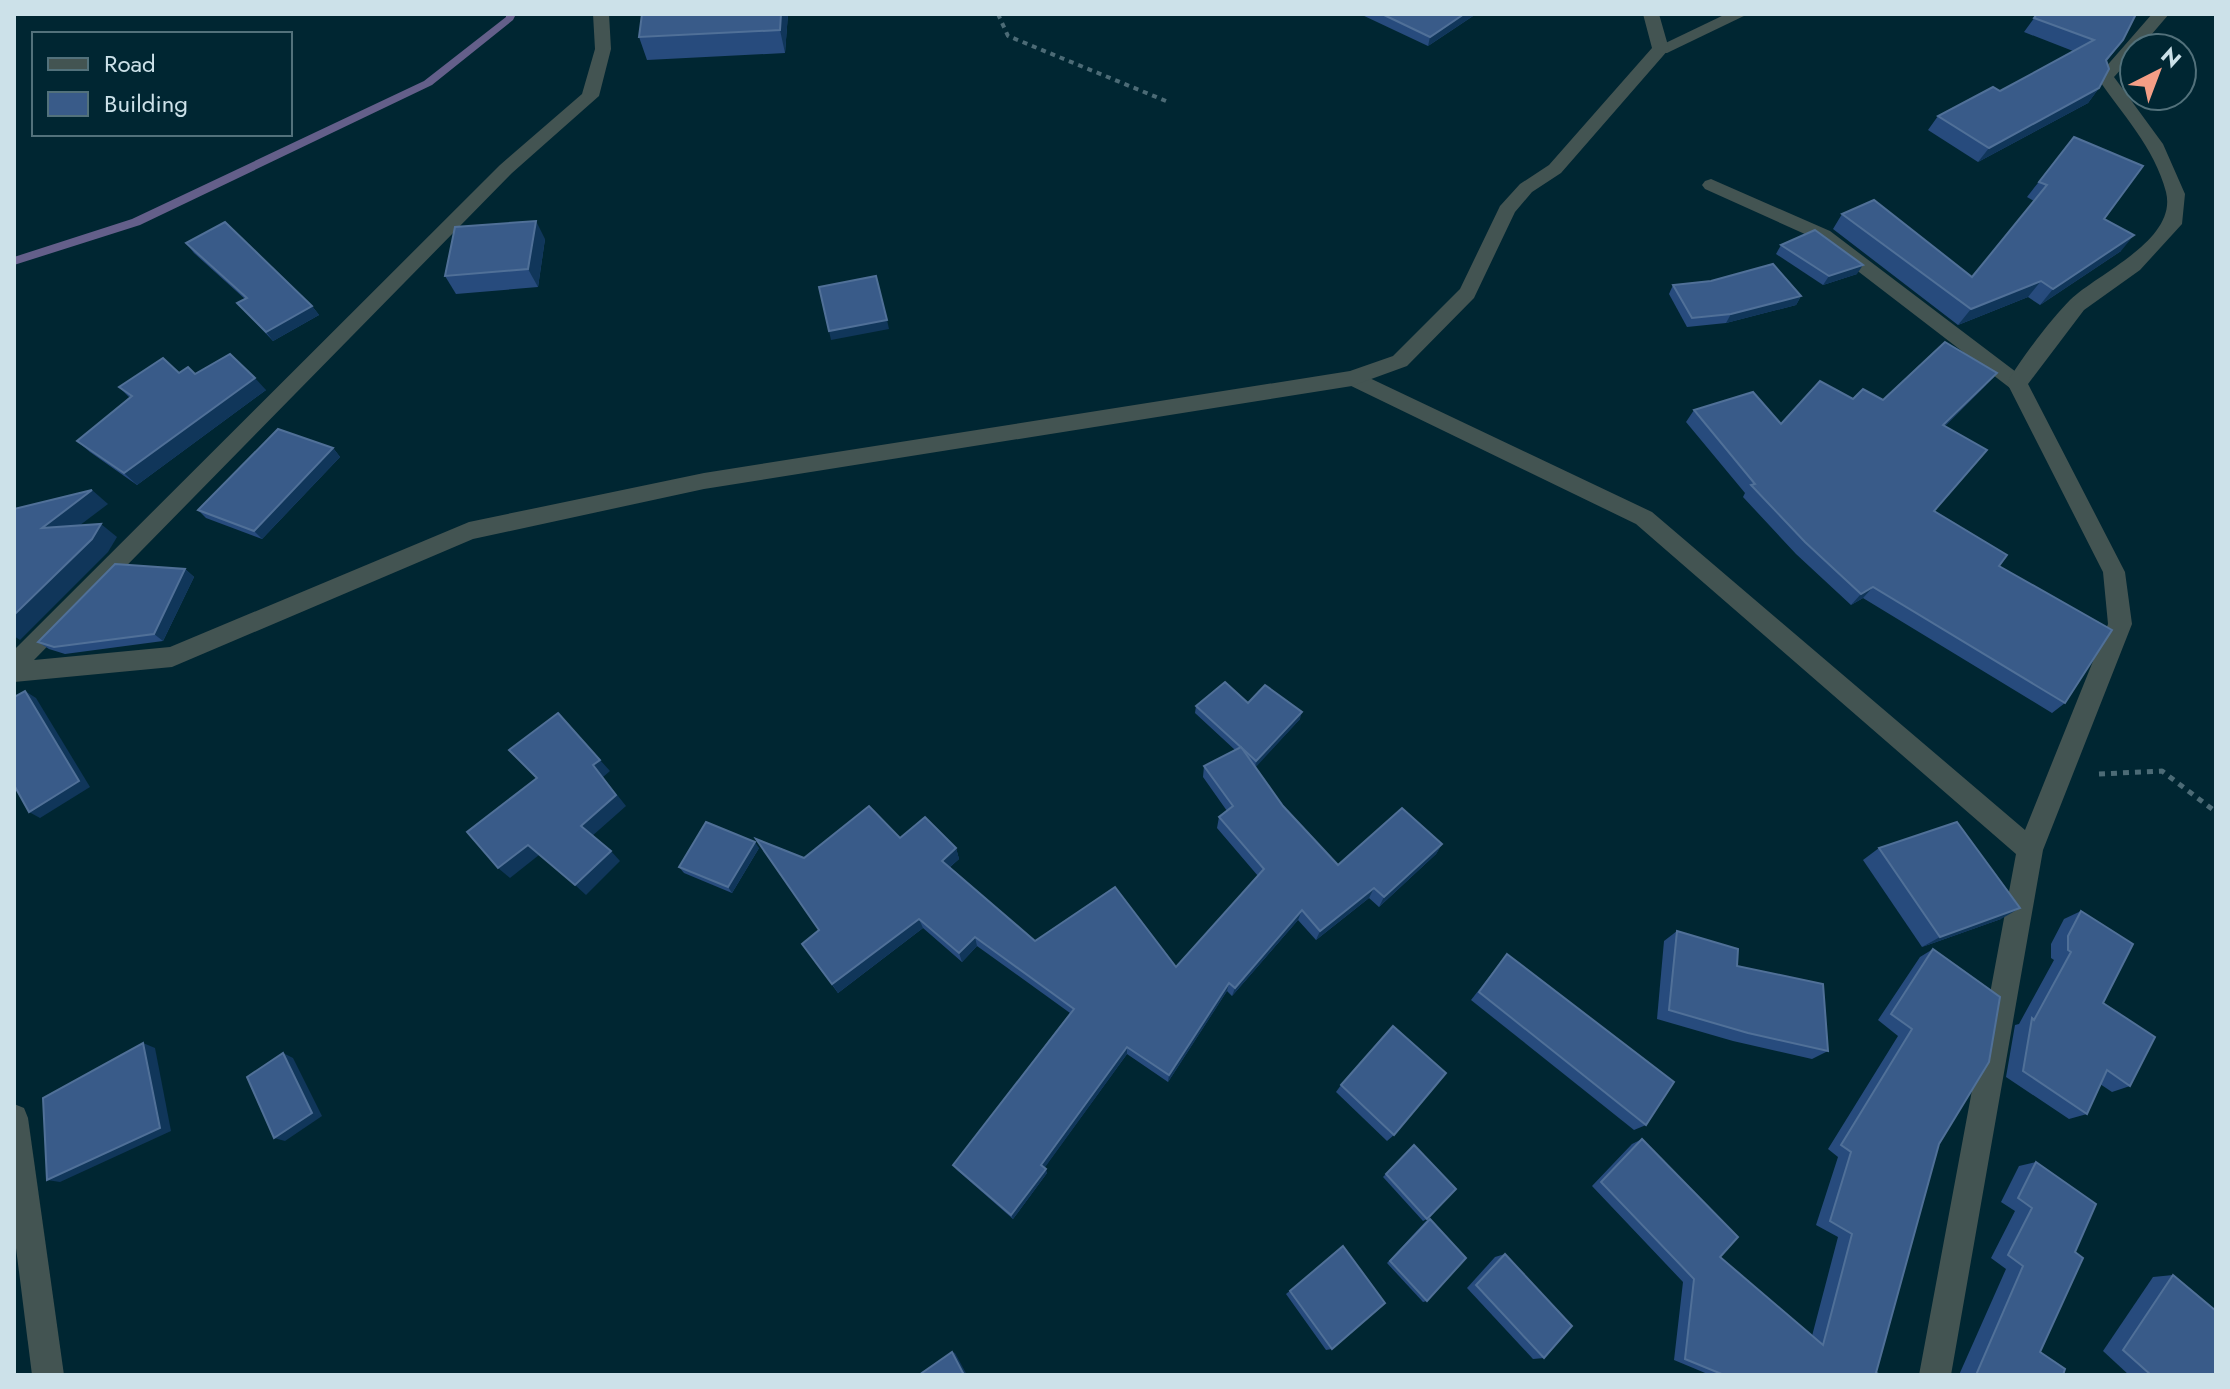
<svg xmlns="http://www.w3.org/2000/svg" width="2230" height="1389" font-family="Jost,sans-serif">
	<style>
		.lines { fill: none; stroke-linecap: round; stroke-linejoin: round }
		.stream { fill: #645f8a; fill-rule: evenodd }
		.path-far1 { stroke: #4c6b76; stroke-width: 4; stroke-dasharray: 5 5; stroke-linecap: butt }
		.path { stroke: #4c6b76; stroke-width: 5; stroke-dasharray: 6 6; stroke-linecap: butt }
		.service { fill: #435452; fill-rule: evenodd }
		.minor { fill: #435452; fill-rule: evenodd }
		.tertiary { fill: #435452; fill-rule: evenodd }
		.wall { fill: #274b7d }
		.shaded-wall { fill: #10365a }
		.building { fill: #395b89; stroke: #507098; stroke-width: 2 }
	</style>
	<rect width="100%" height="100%" fill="#002632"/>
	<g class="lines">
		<!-- stream -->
		<path class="stream" d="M506 14H516L513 20 432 85 140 225 14 265V257L132 219 424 81 506 17Z"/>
		<!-- path-far1 -->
		<path class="path-far1" d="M998 14 1008 36 1166 101"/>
		<!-- path -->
		<path class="path" d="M2099 774 2162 771 2216 812"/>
		<!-- service -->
		<g class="service">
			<path d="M1726 14H1748L1667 53H1655L1653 49Z"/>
			<path d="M1711 179 1830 231 2024 378 2027 383 2024 388H2010L1816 239 1705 189 1702 185 1705 181Z"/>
		</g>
		<!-- minor -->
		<path class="minor" d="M2152 14H2169L2140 48H2134V55L2114 77 2163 144 2185 194 2182 224 2140 270 2084 310 2028 384 2125 572 2132 624 2043 850 1951 1375H1919L2016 854 1636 524 1345 383 1342 378 1345 373H1359L1652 512 2025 830 2108 624 2103 572 2007 383C2019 361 2052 318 2070 300 2098 273 2178 240 2166 192 2155 148 2121 113 2097 77Z"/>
		<!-- tertiary -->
		<g class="tertiary">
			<path d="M593 14H609L611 49 599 96 512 173 34 660 170 647 469 522 704 473 1350 371 1393 356 1460 289 1500 206 1520 184 1549 165 1652 48 1643 14H1659L1669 49 1561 173 1532 192 1515 212 1474 298 1407 366 1352 386 704 489 473 539 172 667 14 682V650L500 165 582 94 595 49Z"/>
			<path d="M14 1104 24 1108 28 1118 64 1375H32L14 1232Z"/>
		</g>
	</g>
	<!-- wall -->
	<g class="wall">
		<path d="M642 14H788L785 53 647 60 639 37Z"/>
		<path d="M1360 14H1476L1428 46Z"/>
		<path d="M2037 14 2123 40 2106 62 2099 88 2088 103 1978 162 1928 130 1938 116 2000 91 2073 51 2024 32Z"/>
		<path d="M2074 137 2104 219 2121 251 2040 305 2028 297 1958 325 1833 229 1842 214 1972 277 2034 201 2027 197Z"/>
		<path d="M545 239 538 287 456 294 445 276Z"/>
		<path d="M186 243 312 306 319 315 273 341 237 303 245 299 194 253Z"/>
		<path d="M1781 245 1857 274 1823 285 1776 254Z"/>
		<path d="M1711 281 1801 296 1796 305 1726 323 1687 327 1669 294 1673 285Z"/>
		<path d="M179 373 195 374 266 390 137 485 90 452 77 441 130 398 119 387Z"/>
		<path d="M1986 385 1945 426 1934 511 1999 566 2065 703 2052 713 1863 598 1851 605 1796 554 1743 497 1745 493 1686 422 1694 410 1781 424 1853 399 1883 400Z"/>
		<path d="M333 448 340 457 262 539 206 518 198 510Z"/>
		<path d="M185 569 194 577 163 641 65 654 49 649 38 642Z"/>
		<path d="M1248 703 1300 719 1255 767 1283 806 1338 865 1442 844 1436 854 1379 907 1369 898 1316 940 1298 920 1232 996 1227 991 1168 1082 1127 1054 1044 1168 1047 1173 1013 1219 957 1170 953 1165 1070 1013 977 946 962 962 923 928 838 993 802 944 819 931 804 858 900 838 956 848 959 859 950 867 1035 941 1176 967 1258 876 1217 828 1219 817 1227 811 1203 777 1204 766 1235 750 1195 713 1196 706Z"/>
		<path d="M759 848 732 893 684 873 679 867Z"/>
		<path d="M1879 848 2001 919 1922 947 1863 860Z"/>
		<path d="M2081 911 2103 1003 2130 1086 2112 1092 2100 1084 2087 1114 2069 1119 2006 1077 2015 1025 2019 1024 2054 960 2051 958V944L2064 919Z"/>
		<path d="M1677 931 1737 966 1828 1051 1812 1059 1733 1041 1657 1019 1664 941Z"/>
		<path d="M1933 949 1939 1144 1876 1373 1881 1375H1710L1674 1360 1683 1282 1592 1186 1632 1144 1642 1139 1720 1257 1812 1336 1838 1237 1816 1225 1838 1157 1828 1149 1898 1036 1878 1020 1920 957Z"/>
		<path d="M1507 954 1646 1125 1634 1130 1471 1000Z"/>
		<path d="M1341 1085 1394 1135 1387 1141 1336 1092Z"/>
		<path d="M1411 1148 1427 1219 1423 1221 1383 1177Z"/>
		<path d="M2036 1162 2075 1252 2040 1352 2063 1375H1959L2006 1269 1991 1258 2015 1211 2001 1202 2019 1166Z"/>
		<path d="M1430 1219 1427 1301 1423 1302 1387 1263 1426 1221Z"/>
		<path d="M1343 1246 1332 1349 1326 1350 1286 1294Z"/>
		<path d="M1505 1254 1544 1358 1533 1359 1467 1288 1495 1257Z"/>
		<path d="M2173 1275 2214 1375H2129L2103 1351 2153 1277Z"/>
	</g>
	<!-- shaded-wall -->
	<g class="shaded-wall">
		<path d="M781 14H788L785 53 780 30Z"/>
		<path d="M1464 14H1476L1428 46 1430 37Z"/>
		<path d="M2099 88 2088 103 1978 162 1989 148Z"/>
		<path d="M536 221 545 239 538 287 528 269Z"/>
		<path d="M2134 235 2121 251 2040 305 2053 289Z"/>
		<path d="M1863 265 1857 274 1823 285 1829 276Z"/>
		<path d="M2041 281 2028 297 1958 325 1971 309Z"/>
		<path d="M1801 296 1796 305 1726 323 1731 314Z"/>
		<path d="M312 306 319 315 273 341 266 332Z"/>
		<path d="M887 320 889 329 831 340 829 331Z"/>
		<path d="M1997 373 1986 385 1933 437 1943 425Z"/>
		<path d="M255 378 266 390 137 485 124 473Z"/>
		<path d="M333 448 340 457 262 539 254 531Z"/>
		<path d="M92 490 108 504 59 541 42 528Z"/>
		<path d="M101 524 117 537 108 552 20 640 14 636V615Z"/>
		<path d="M185 569 194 577 163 641 154 634Z"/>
		<path d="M1873 587 1863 598 1851 605 1861 594Z"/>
		<path d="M25 691 36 698 90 787 40 818 29 812Z"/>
		<path d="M1302 712 1300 719 1255 768 1256 761Z"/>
		<path d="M600 760 610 771 603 777 626 806 591 837 581 826 593 765Z"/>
		<path d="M755 842 759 848 732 893 728 887Z"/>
		<path d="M1442 844 1436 854 1379 907 1384 897Z"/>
		<path d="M528 845 539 855 510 878 498 868Z"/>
		<path d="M956 848 959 859 945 871 942 861Z"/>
		<path d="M611 851 620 861 586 895 575 885Z"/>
		<path d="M1374 888 1369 898 1316 940 1320 931Z"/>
		<path d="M2020 908 2001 919 1922 947 1940 937Z"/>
		<path d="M1302 910 1298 920 1232 996 1235 988Z"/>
		<path d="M919 919 923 928 838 993 832 984Z"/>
		<path d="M975 937 977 946 962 962 959 953Z"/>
		<path d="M1229 983 1227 991 1168 1082 1169 1075Z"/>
		<path d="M143 1043 155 1048 171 1131 60 1182 47 1180Z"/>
		<path d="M1127 1047V1054L1043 1170 1041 1165Z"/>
		<path d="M283 1053 293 1058 322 1116 285 1141 274 1138Z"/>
		<path d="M1046 1169 1047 1173 1013 1219 1011 1215Z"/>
		<path d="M952 1352 955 1353 967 1375H964Z"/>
	</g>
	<!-- building -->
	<g class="building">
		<path d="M642 14H781L780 30 639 37Z"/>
		<path d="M1382 14H1464L1430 37Z"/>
		<path d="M2037 14H2136L2123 40 2106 60 2109 69 2099 88 1989 148 1938 116 1993 87 2000 91 2094 40 2034 18Z"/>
		<path d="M2074 137 2143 166 2104 219 2134 235 2053 289 2041 281 1971 309 1842 214 1874 200 1972 277 2047 185 2039 182Z"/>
		<path d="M536 221 528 269 445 276 455 227Z"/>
		<path d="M225 222 312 306 266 332 237 303 247 298 186 243Z"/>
		<path d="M1815 230 1863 265 1829 276 1781 245Z"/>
		<path d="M1773 264 1801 296 1731 314 1692 318 1673 285 1711 281Z"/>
		<path d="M876 276 887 320 829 331 819 287Z"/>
		<path d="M1945 342 1997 373 1943 425 1987 450 1934 511 2007 555 1999 566 2112 630 2065 703 1873 587 1861 594 1805 542 1751 485 1755 484 1694 410 1753 392 1781 424 1820 381 1853 399 1863 389 1883 400Z"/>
		<path d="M230 354 255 378 124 473 77 441 132 396 119 387 163 358 179 373 188 367 195 374Z"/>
		<path d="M278 429 333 448 254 531 198 510Z"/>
		<path d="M92 490 42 528 101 524 92 539 14 615V509Z"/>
		<path d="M115 564 185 569 154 634 54 647 38 642Z"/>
		<path d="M1225 682 1248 703 1265 685 1302 712 1256 761 1196 706Z"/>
		<path d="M25 691 79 781 29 812 14 785V697Z"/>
		<path d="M558 713 600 760 593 765 616 795 581 826 611 851 575 885 528 845 498 868 467 832 537 778 509 750Z"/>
		<path d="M1241 747 1283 806 1338 865 1402 808 1442 844 1384 897 1374 888 1320 931 1302 910 1235 988 1229 983 1169 1075 1127 1047 1041 1165 1046 1169 1011 1215 953 1165 1074 1009 975 937 959 953 919 919 832 984 802 944 819 930 756 839 804 858 869 806 900 838 925 817 956 848 942 861 1035 941 1115 887 1176 967 1264 869 1219 817 1233 806 1204 766Z"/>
		<path d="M706 822 755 842 728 887 679 867Z"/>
		<path d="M1957 822 2020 908 1940 937 1879 848Z"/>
		<path d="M2081 911 2133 944 2103 1003 2155 1037 2130 1086 2107 1070 2087 1114 2023 1071 2032 1018 2034 1020 2071 952 2068 950V936Z"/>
		<path d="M1677 931 1738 949 1737 966 1823 984 1828 1051 1748 1033 1669 1010Z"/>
		<path d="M1933 949 2000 997 1989 1062 1939 1144 1876 1373 1881 1375H1724L1685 1359 1694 1279 1601 1182 1642 1139 1738 1237 1720 1257 1823 1345 1852 1234 1830 1221 1851 1152 1841 1145 1912 1029 1891 1014Z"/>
		<path d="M1507 954 1674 1082 1646 1125 1479 992Z"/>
		<path d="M1393 1026 1446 1073 1394 1135 1341 1085Z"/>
		<path d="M143 1043 160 1128 47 1180 43 1098Z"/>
		<path d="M283 1053 312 1113 274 1138 247 1077Z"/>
		<path d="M1414 1145 1456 1189 1427 1219 1386 1174Z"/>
		<path d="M2036 1162 2096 1204 2075 1252 2083 1258 2040 1352 2065 1369 2063 1375H1976L2023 1266 2008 1255 2032 1208 2018 1198Z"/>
		<path d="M1430 1219 1466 1258 1427 1301 1390 1261Z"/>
		<path d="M1343 1246 1385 1303 1332 1349 1290 1291Z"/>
		<path d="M1505 1254 1572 1326 1544 1358 1476 1285Z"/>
		<path d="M2173 1275 2216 1311V1371L2214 1375H2151L2123 1350Z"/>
		<path d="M952 1352 964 1375H919Z"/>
	</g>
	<!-- border -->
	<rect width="2230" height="1389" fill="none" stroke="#cce1e9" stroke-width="32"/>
	<!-- legend -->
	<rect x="32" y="32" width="260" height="104" fill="#002632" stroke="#52717b" stroke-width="2"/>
	<rect x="48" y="58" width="40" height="12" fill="#435452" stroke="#52717b" stroke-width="2"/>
	<text x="104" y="72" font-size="24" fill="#cce1e9">Road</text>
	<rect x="48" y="92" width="40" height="24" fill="#395b89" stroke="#52717b" stroke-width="2"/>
	<text x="104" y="112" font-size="24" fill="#cce1e9">Building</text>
	<!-- north arrow -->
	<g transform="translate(2158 72) rotate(42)"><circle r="38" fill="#002632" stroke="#52717b" stroke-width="2"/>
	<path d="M0-6L14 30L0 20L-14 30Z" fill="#f49e86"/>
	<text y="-12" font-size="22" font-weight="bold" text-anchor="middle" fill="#cce1e9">N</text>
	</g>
</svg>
